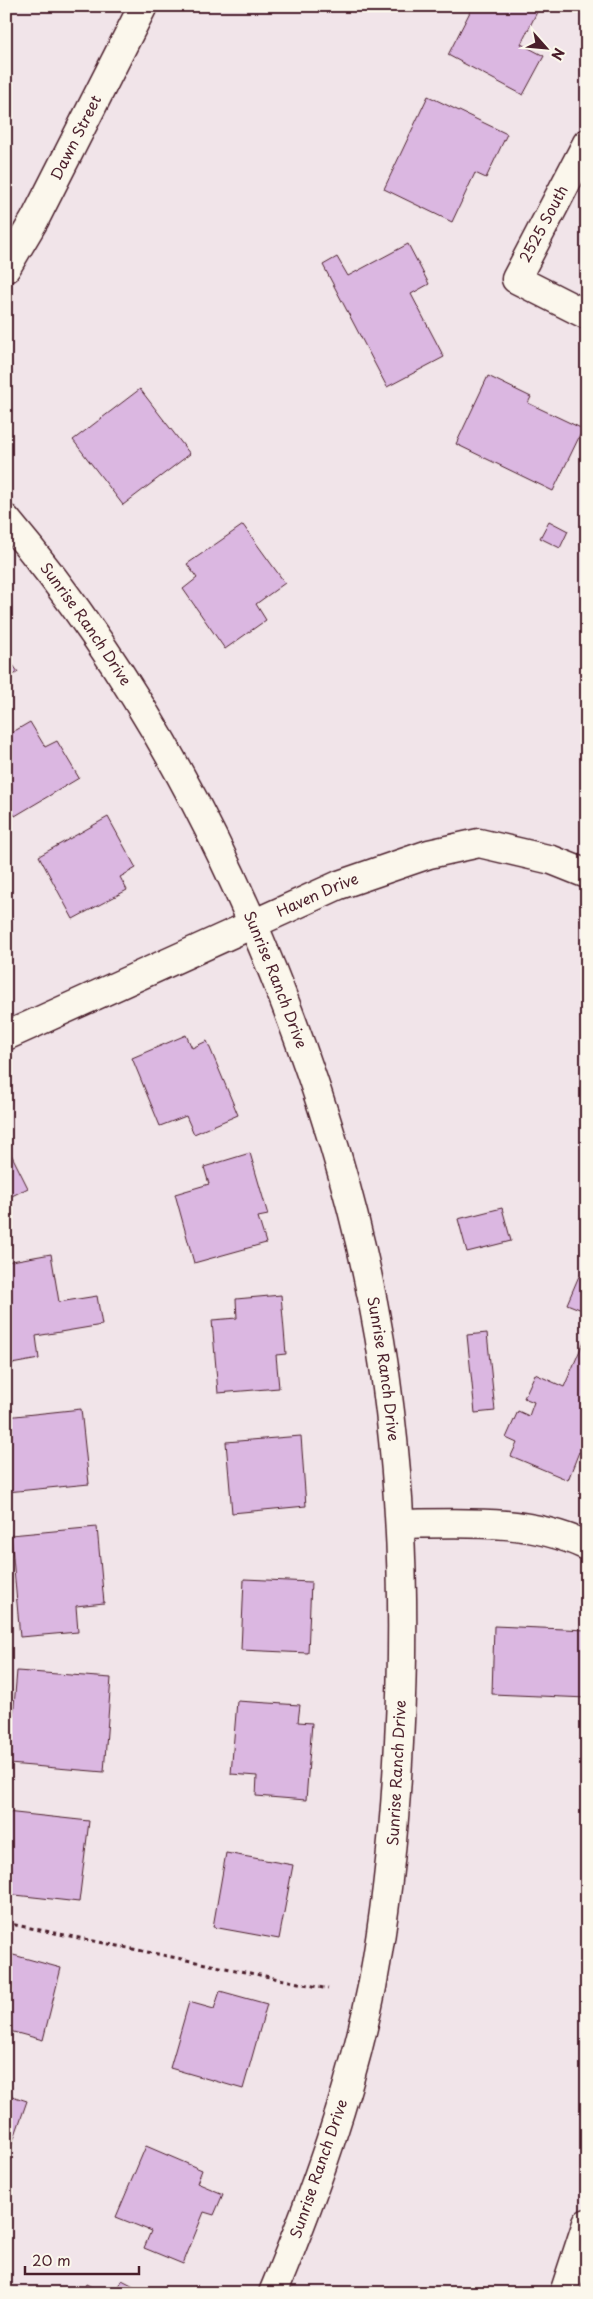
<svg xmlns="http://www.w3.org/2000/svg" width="593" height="2299" font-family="'Playpen Sans',sans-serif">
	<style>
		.building { fill: #dbb7e1; stroke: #4a1f2b }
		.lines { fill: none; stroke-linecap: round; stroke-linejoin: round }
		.minor-casing { stroke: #4a1f2b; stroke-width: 31 }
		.path { stroke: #4a1f2b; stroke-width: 3; stroke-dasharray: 4 4; stroke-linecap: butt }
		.minor { stroke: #fbf7ec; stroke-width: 28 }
		.labels { text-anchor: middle; stroke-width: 4.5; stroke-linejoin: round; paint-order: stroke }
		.street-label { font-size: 15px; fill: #4a1f2b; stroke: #fbf7ec }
	</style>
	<rect width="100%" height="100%" fill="#f1e4e9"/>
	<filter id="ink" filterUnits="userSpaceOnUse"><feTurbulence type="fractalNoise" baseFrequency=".02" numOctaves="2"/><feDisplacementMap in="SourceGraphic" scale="10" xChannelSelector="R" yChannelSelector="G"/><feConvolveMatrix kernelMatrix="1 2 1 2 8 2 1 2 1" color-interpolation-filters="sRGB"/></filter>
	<g filter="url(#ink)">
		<!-- building -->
		<g class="building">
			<path d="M473 6H540L521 44 544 56 523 95 448 55Z"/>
			<path d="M428 96 507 134 486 178 475 173 452 222 384 189Z"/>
			<path d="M408 244 429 284 411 294 444 357 387 387 323 265 337 257 348 276Z"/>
			<path d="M488 376 531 397 528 403 583 429 553 491 456 444Z"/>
			<path d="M140 389 190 454 123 505 73 440Z"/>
			<path d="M549 521 568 531 560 548 540 538Z"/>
			<path d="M243 525 285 583 256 604 266 620 225 649 183 589 197 578 187 564Z"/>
			<path d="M6 655 18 672 6 680Z"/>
			<path d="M30 722 45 747 57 741 79 778 15 816 6 800V736Z"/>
			<path d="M108 817 136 868 120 877 127 890 73 919 39 856Z"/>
			<path d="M186 1035 192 1048 207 1041 238 1115 194 1134 186 1116 160 1126 132 1058Z"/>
			<path d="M6 1144 28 1188 6 1199Z"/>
			<path d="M250 1153 268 1215 258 1217 266 1243 194 1263 175 1194 209 1184 204 1167Z"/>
			<path d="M502 1208 511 1241 467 1252 458 1219Z"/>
			<path d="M51 1254 59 1302 97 1296 102 1325 36 1336 39 1359 6 1365V1262Z"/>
			<path d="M579 1276 587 1280V1312L567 1304Z"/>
			<path d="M281 1295 286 1354 276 1355 279 1388 218 1393 212 1320 237 1318 236 1299Z"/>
			<path d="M487 1333 495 1411 475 1413 467 1335Z"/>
			<path d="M587 1334V1455L579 1452 568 1480 511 1456 517 1443 506 1438 518 1411 529 1416 534 1402 524 1398 535 1374 564 1387Z"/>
			<path d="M81 1409 89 1484 7 1492 6 1417Z"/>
			<path d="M301 1436 306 1506 232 1513 226 1442Z"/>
			<path d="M97 1527 104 1603 76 1606 78 1632 20 1637 11 1535Z"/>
			<path d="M244 1579 311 1582 308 1653 241 1650Z"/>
			<path d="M494 1626 587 1630V1698L492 1694Z"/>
			<path d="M17 1671 111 1678 104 1772 9 1764Z"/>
			<path d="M237 1701 300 1705 298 1722 312 1723 306 1800 256 1796 257 1776 231 1774Z"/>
			<path d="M6 1812 89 1821 79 1902 6 1894Z"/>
			<path d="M226 1853 293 1865 279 1939 213 1927Z"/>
			<path d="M6 1953 61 1968 43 2040 6 2030Z"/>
			<path d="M220 1991 267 2004 243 2089 170 2068 189 2002 214 2009Z"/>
			<path d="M6 2094 27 2101 6 2161Z"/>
			<path d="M146 2146 202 2170 197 2183 223 2194 214 2215 204 2212 183 2264 144 2248 151 2231 116 2217Z"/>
			<path d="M122 2280 147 2293H116Z"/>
			<path d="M86 2284 104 2293H82Z"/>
		</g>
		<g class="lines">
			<defs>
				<g id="minor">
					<path d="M587 143 516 279 587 315"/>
					<path id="s1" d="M6 268 35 219 143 6"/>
					<path id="s2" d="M6 519C127 662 217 826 284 1000 335 1132 374 1271 390 1412 403 1522 405 1632 399 1742 395 1825 387 1906 372 1987 351 2092 314 2194 273 2293"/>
					<path id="s3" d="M6 1036 339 885 429 854 479 843 552 860 587 874"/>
					<path d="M400 1524C463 1523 529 1518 587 1546"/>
					<path d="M564 2293 587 2223"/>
				</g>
			</defs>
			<!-- minor casing -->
			<use href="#minor" class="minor-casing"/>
			<!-- path -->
			<path class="path" d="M6 1923 328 1989"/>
			<!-- minor -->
			<use href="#minor" class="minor"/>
		</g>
	</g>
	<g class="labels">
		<!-- street labels -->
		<g class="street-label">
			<text dy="5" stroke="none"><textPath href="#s1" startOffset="148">Dawn Street</textPath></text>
			<text transform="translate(544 224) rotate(-62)" y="5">2525 South</text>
			<text dy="5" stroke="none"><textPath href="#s2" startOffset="132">Sunrise Ranch Drive</textPath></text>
			<text dy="5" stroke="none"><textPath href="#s3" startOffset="342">Haven Drive</textPath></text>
			<text dy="5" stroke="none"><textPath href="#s2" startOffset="536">Sunrise Ranch Drive</textPath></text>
			<text dy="5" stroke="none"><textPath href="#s2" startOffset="941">Sunrise Ranch Drive</textPath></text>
			<text transform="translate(397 1773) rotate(-87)" y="5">Sunrise Ranch Drive</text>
			<text transform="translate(319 2169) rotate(-71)" y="5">Sunrise Ranch Drive</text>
		</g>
	</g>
	<!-- margin -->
	<rect width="593" height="2299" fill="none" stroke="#fbf7ec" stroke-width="25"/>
	<rect x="12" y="12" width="568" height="2274" fill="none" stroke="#4a1f2b" stroke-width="2" filter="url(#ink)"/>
	<!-- north arrow -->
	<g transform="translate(546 48) rotate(117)" stroke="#fbf7ec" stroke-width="4" paint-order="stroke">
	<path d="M0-4L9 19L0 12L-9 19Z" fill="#4a1f2b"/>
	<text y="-8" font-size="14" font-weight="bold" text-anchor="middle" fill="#4a1f2b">N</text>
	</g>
	<!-- scale -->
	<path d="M25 2266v8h114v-8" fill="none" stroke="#4a1f2b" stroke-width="2.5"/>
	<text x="32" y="2266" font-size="15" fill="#4a1f2b" stroke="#fbf7ec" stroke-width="4" paint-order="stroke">20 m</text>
</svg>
